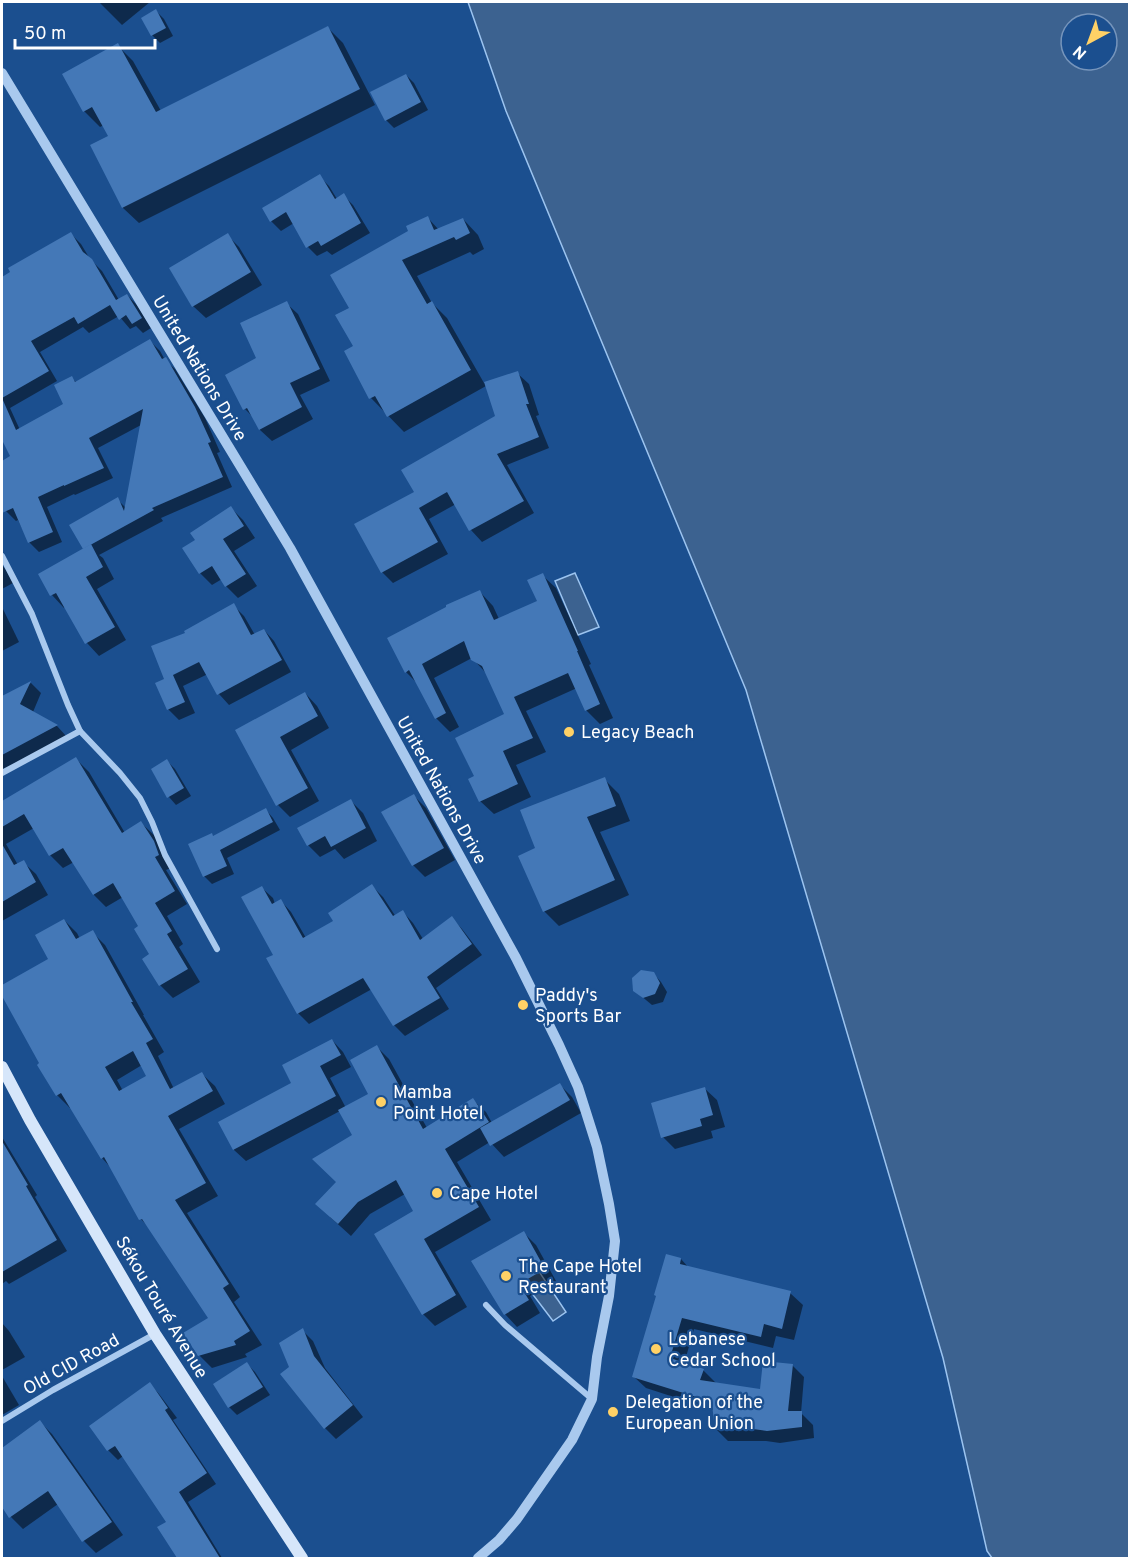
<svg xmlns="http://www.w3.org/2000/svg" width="1131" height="1560" font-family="Overpass,sans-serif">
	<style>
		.water { fill: #3c6290; stroke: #9cc4f0; stroke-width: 1.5; fill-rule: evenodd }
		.shadow { fill: #0007; fill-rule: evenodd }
		.building { fill: #4478b7; fill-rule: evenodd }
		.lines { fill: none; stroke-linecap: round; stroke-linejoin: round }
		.minor { stroke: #a9c9ee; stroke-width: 6 }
		.tertiary { stroke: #a9c9ee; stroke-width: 10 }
		.secondary { stroke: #d6e6fa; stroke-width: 12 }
		.poi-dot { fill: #ffd166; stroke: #1b4f8f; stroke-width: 2 }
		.labels { text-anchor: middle; stroke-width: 4.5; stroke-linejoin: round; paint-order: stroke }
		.street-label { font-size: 18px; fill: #fff; stroke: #1b4f8f }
		.poi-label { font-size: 18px; fill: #fff; stroke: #1b4f8f; text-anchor: start }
	</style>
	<rect width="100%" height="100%" fill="#1b4f8f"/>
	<!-- water -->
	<g class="water">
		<path d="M468 2H1129V1558H992L987 1551 943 1358 746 690 506 111ZM1071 24H1107V60H1071Z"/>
		<path d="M575 573 599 627 578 635 555 581Z"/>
		<path d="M534 1264 566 1312 553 1321 518 1275Z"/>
	</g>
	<!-- shadow -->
	<g class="shadow">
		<path d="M99 2H150L122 25Z"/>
		<path d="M156 11 164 19 173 36 160 43 152 35 143 18Z"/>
		<path d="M327 27 343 43 375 105 139 223 123 208 92 145 110 136 104 125 100 127 84 111 64 74 117 45 133 61 161 111Z"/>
		<path d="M406 75 414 83 428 110 394 128 386 120Z"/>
		<path d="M319 176 329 186 337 199 343 195 353 205 370 233 332 255 327 251 317 256 308 247 294 223 281 231 271 221Z"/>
		<path d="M428 218 439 230 463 219 478 235 484 249 473 255 470 252 417 276 432 303 447 318 484 383 517 373 529 384 539 415 536 416 549 448 507 465 534 513 482 542 471 530 456 504 429 519 448 554 393 583 382 572 416 492 497 416 486 386 404 432 371 398 346 351 355 347 351 308 410 231Z"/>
		<path d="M71 234 81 244 90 259 102 271 119 300 127 295 137 305 151 328 143 333 136 326 130 329 119 316 89 333 83 327 40 352 57 381 10 408 20 430 65 405 71 378 76 382 150 341 160 351 165 360 175 369 205 418 220 452 217 453 232 487 161 518 163 521 99 555 103 558 114 579 97 589 126 640 99 656 87 643 65 607 64 608 52 595 40 574 85 549 117 499 126 508 141 425 98 448 113 478 75 495 74 494 47 507 62 542 39 552 29 542 18 520 16 521 6 511 2 502V462L12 457 2 437V364L3 363 2 360V278L12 273Z"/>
		<path d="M227 235 239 247 262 285 206 318 193 306 171 269Z"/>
		<path d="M286 303 298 314 330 381 300 395 313 419 272 441 260 430 254 418 245 409 258 358Z"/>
		<path d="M231 508 243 520 255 538 234 551 257 586 238 598 226 586 222 579 212 585 200 573 184 549 197 541Z"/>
		<path d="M2 565 6 570 13 583 2 589Z"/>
		<path d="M542 575 556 588 591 664 589 665 613 718 600 724 586 710 577 688 526 711 546 752 516 765 531 797 494 814 480 801 476 777 506 715 486 673 472 658 434 678 459 727 450 732 436 718 417 683 406 672 480 592 493 606 499 619 539 602Z"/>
		<path d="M233 605 244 616 255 635 264 630 274 641 291 672 229 705 219 694 208 674 183 686 195 713 179 720 168 709 166 680 187 634Z"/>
		<path d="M2 607 19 642 2 651Z"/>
		<path d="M31 683 41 693 33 712 57 726 67 737 2 772V698Z"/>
		<path d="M305 693 317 706 329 728 291 750 319 801 290 817 278 805 237 731Z"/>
		<path d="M76 759 89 772 125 833 141 823 154 835 166 856 171 868 166 870 187 904 167 916 183 944 179 947 200 982 173 998 160 985 144 959 151 955 140 926 123 897 106 907 94 895 74 862 63 868 50 855 34 828 6 844 18 865 23 862 36 874 48 895 2 921V809L17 800Z"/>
		<path d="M167 761 175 769 191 796 176 805 169 797Z"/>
		<path d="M604 779 619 794 630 821 600 832 629 895 559 926 544 911 537 849Z"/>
		<path d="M414 796 426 808 455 860 425 877 413 865Z"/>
		<path d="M351 801 363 813 377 841 344 859 335 849 320 857 308 845Z"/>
		<path d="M266 810 273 818 280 830 227 858 234 874 212 884 204 876 214 837Z"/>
		<path d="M372 886 383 897 396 917 403 912 413 923 423 939 452 918 462 929 482 955 436 988 449 1009 405 1036 394 1025 372 989 309 1024 298 1013 268 959 275 955 262 888 273 898 275 904 281 901 291 912 306 938 335 922Z"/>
		<path d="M64 920 77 933 80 939 92 932 105 945 144 1015H143L164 1052 158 1056 174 1089 202 1074 215 1086 225 1104 179 1129 218 1196 187 1213 240 1297 234 1302 262 1345 245 1354 247 1357 212 1368 199 1355 210 1318 151 1230 141 1219 111 1168 102 1158 71 1107 70 1108 57 1095 2 993V987L50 959ZM142 1065 148 1076 123 1091 117 1080Z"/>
		<path d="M653 973 661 982 667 992 663 1002 652 1005 634 990Z"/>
		<path d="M332 1040 343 1052 351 1067 330 1078 346 1108 371 1094 377 1047 389 1059 427 1128 473 1100 486 1112 492 1123 560 1085 572 1097 581 1113 504 1157 490 1142 457 1162 491 1220 435 1252 467 1307 435 1326 423 1314 416 1211 405 1194 370 1214 351 1236 330 1217 338 1182 354 1136 340 1111 246 1161 234 1150 220 1123 293 1084Z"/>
		<path d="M704 1088 717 1100 725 1127 711 1131 713 1138 675 1149 663 1137Z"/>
		<path d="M2 1137 37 1195 35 1197 67 1251 9 1284 6 1281 2 1284Z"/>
		<path d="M524 1233 536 1245 556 1281 530 1296 540 1313 517 1327 505 1314 473 1262Z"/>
		<path d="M681 1259 689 1268 790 1293 803 1305 794 1340 776 1336 773 1348 694 1329 684 1364 703 1370 716 1383 762 1391 792 1365 804 1377 801 1413 813 1425 814 1438 780 1443 766 1441H728L716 1429 714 1410 646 1388 633 1376Z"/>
		<path d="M2 1323 9 1331 25 1357 2 1370Z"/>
		<path d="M302 1330 313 1341 325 1368 363 1417 336 1439 325 1428 291 1367Z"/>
		<path d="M247 1364 255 1372 270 1395 237 1415 229 1407Z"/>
		<path d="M2 1376 19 1405 2 1415Z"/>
		<path d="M150 1384 159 1394 177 1418 173 1420 216 1484 188 1502 222 1558H178L159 1528 168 1522 123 1456 118 1460 108 1450 91 1426Z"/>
		<path d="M40 1422 52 1434 123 1535 96 1553 84 1541 58 1504 23 1529 11 1517 2 1504V1450Z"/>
	</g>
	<!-- building -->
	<g class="building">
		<path d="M156 9 166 28 151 36 141 18Z"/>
		<path d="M328 26 360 89 122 208 90 145 108 136 92 107 83 112 62 74 118 43 156 112Z"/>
		<path d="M406 74 421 102 385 121 370 92Z"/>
		<path d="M320 174 335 199 344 193 361 223 321 246 318 241 306 248 286 212 270 222 262 208Z"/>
		<path d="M428 216 434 230 463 218 470 233 456 240 454 237 402 260 427 304 432 301 471 370 387 417 375 396 369 399 344 351 353 346 335 315 349 308 330 275 408 231 406 226Z"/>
		<path d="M71 232 83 252 92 259 116 300 127 294 142 318 132 324 126 315 119 320 110 305 78 324 74 317 31 341 49 371 2 398V277L10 272 8 268Z"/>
		<path d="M228 233 251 272 192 307 169 268Z"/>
		<path d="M287 301 320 369 290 383 302 407 259 430 247 408 243 410 225 375 256 358 240 323Z"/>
		<path d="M150 339 162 359 166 357 195 407 211 442 208 443 223 477 152 508 154 510 83 549 69 525 118 497 124 511 143 409 89 438 104 468 64 486V485L38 497 53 532 28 543 13 508 2 513V461L10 456 2 440V398L16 430 63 404 54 385 72 376 75 382Z"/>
		<path d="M518 371 529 404H526L539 437 497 454 524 501 469 531 447 492 419 508 438 542 381 573 354 524 414 492 401 470 495 416 484 382Z"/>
		<path d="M231 506 244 526 223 539 246 574 225 587 212 566 199 574 182 548 195 540 190 533Z"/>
		<path d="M91 544 103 567 86 577 115 627 85 644 56 593 50 596 38 574Z"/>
		<path d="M543 573 578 651H577L600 704 585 711 568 673 514 697 533 738 503 751 518 784 479 802 468 779 474 776 455 738 504 714 482 666 471 660 464 641 422 664 446 713 435 719 409 670 405 673 387 638 446 607V605L480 590 494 620 537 601 527 580Z"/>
		<path d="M234 603 251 635 264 629 282 660 217 695 199 662 173 675 185 702 167 710 155 683 164 679 151 646 185 633 184 631Z"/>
		<path d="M31 681 20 704 58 725 2 755V696Z"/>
		<path d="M305 692 318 716 280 737 308 788 276 806 235 730Z"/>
		<path d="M76 757 122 833 141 821 154 841 159 855 155 857 175 891 155 903 172 931 167 934 188 969 159 986 142 959 149 954 134 929 138 926 113 883 93 895 63 848 49 856 24 814 2 827V801Z"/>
		<path d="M167 759 184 788 167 798 151 769Z"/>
		<path d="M605 777 616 806 587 817 615 880 543 912 518 856 535 848 520 810Z"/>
		<path d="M414 794 444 848 412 866 381 812Z"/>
		<path d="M351 799 366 828 331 847 325 836 307 846 297 828Z"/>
		<path d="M266 808 273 822 220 850 227 866 203 877 188 844 212 833 213 836Z"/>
		<path d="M2 844 14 865 24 860 36 882 2 902Z"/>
		<path d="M372 884 393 916 403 910 420 940 452 916 472 944 427 977 440 998 393 1026 363 978 297 1014 266 958 273 955 241 897 262 886 272 904 281 899 303 938 333 921 328 913Z"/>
		<path d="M64 919 76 939 93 930 133 1002H131L153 1039 146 1043 170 1089 202 1072 213 1091 168 1116 206 1183 175 1200 229 1284 223 1288 250 1331 234 1341 236 1345 198 1356 183 1333 208 1318 142 1219 139 1220 104 1157 101 1159 61 1093 56 1096 37 1065 39 1063 2 996V985L48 959 35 935ZM133 1051 146 1076 119 1091 105 1067Z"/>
		<path d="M641 970 654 972 660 983 655 994 643 998 633 991 632 978Z"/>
		<path d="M332 1039 341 1055 320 1066 336 1096 233 1150 218 1122 291 1083 282 1065Z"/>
		<path d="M377 1045 423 1129 473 1098 489 1122 445 1149 479 1207 424 1239 456 1295 422 1315 374 1234 413 1211 396 1180 358 1202 338 1224 315 1204 336 1182 312 1159 352 1135 338 1110 368 1094 350 1060Z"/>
		<path d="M560 1083 570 1100 490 1146 480 1128Z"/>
		<path d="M705 1087 713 1115 700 1119 702 1126 661 1138 651 1103Z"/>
		<path d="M2 1141 28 1185 26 1186 57 1240 2 1272Z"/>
		<path d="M524 1231 545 1269 519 1284 529 1300 504 1315 471 1261Z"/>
		<path d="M666 1254 681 1258 680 1264 791 1291 782 1329 764 1324 761 1337 682 1318 670 1358 704 1369 700 1380 760 1389 763 1361 793 1364 788 1411H802V1427L767 1431 753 1429 715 1430 712 1404 706 1403V1400L632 1377 656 1296 654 1295Z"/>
		<path d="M303 1328 314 1356 353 1405 324 1429 280 1374 289 1367 279 1343Z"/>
		<path d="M247 1362 263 1387 228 1408 213 1384Z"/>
		<path d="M150 1382 168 1408 165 1410 207 1473 179 1492 220 1558H177L157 1527 166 1522 115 1446 107 1451 89 1426Z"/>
		<path d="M40 1420 112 1522 82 1542 48 1491 9 1518 2 1507V1448Z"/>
	</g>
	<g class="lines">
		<!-- minor -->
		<g class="minor">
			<path d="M2 556 32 614 68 705 80 731 120 773 140 798 152 822 165 855 217 949"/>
			<path d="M2 773 80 731"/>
			<path d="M486 1305 505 1325 592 1399"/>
			<path d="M2 1421 53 1390 155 1334"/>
		</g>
		<!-- tertiary -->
		<path class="tertiary" d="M2 73 290 548 516 958 559 1045 578 1087 597 1147 609 1204 615 1241 609 1296 597 1357 592 1399 572 1440 517 1519 499 1540 478 1558"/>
		<!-- secondary -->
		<path class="secondary" d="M2 1067 30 1120 155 1334 302 1558"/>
	</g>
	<!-- markers -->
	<g class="poi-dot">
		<circle cx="569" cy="732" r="6"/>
		<circle cx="523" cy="1005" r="6"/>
		<circle cx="381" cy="1102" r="6"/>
		<circle cx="437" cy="1193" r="6"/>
		<circle cx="506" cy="1276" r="6"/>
		<circle cx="656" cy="1349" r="6"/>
		<circle cx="613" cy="1412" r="6"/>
	</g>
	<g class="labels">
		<!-- street labels -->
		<g class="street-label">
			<text transform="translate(200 368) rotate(59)" y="6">United Nations Drive</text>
			<text transform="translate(442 790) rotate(61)" y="6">United Nations Drive</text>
			<text transform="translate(162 1307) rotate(59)" y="6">Sékou Touré Avenue</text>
			<text transform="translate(71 1364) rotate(-29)" y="6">Old CID Road</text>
		</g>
		<!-- poi labels -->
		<g class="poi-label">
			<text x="581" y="738">Legacy Beach</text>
			<text x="535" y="1001">Paddy's<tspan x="535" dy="21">Sports Bar</tspan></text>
			<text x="393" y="1098">Mamba<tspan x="393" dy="21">Point Hotel</tspan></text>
			<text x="449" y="1199">Cape Hotel</text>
			<text x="518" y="1272">The Cape Hotel<tspan x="518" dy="21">Restaurant</tspan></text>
			<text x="668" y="1345">Lebanese<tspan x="668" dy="21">Cedar School</tspan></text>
			<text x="625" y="1408">Delegation of the<tspan x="625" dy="21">European Union</tspan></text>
		</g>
	</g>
	<!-- border -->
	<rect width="1131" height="1560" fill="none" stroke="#ffffff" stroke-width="6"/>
	<!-- north arrow -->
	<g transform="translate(1089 42) rotate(221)"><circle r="28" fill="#1b4f8f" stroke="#7695bc" stroke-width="1.5"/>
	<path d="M0-4.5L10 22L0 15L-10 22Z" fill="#ffd166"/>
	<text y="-9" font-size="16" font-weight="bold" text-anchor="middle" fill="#ffffff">N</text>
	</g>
	<!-- scale -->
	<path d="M15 39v9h140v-9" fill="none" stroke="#ffffff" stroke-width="3"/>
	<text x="24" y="39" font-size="18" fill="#ffffff" stroke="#1b4f8f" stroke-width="4.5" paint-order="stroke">50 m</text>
</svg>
